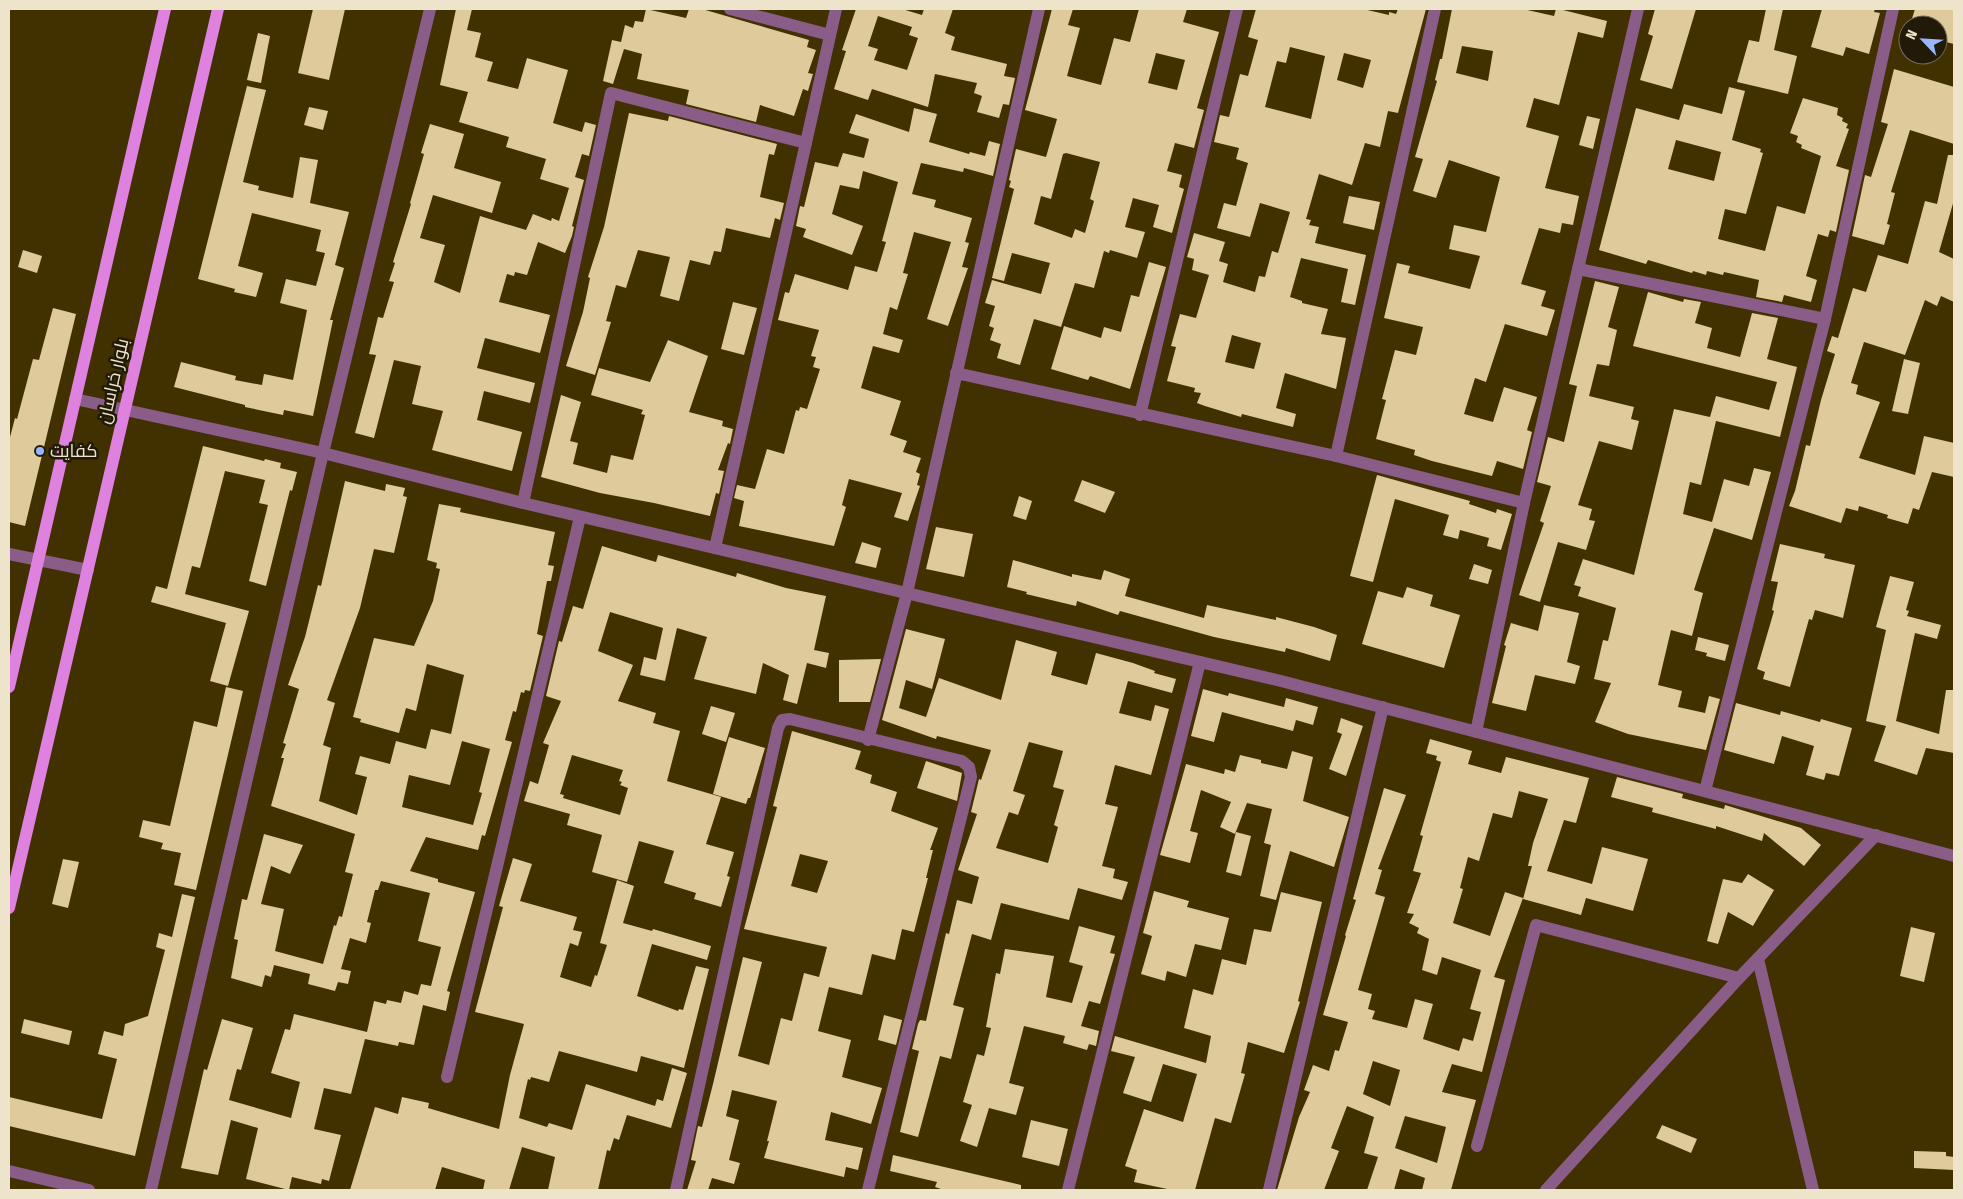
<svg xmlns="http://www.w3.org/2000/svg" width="1963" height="1199" font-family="'Fira Sans Condensed',Cairo,sans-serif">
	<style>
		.building { fill: #deca9b; fill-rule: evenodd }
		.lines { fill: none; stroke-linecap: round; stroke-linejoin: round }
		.minor { stroke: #8a5d89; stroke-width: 12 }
		.major { stroke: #df82df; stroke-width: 12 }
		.poi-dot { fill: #99b5fd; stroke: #211a08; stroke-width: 2 }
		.labels { text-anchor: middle; stroke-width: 5; stroke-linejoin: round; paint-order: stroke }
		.street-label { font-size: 18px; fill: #eee4cc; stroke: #211a08 }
		.poi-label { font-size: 18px; fill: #eee4cc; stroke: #211a08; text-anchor: start }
	</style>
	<rect width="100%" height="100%" fill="#413000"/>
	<!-- building -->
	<g class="building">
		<path d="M313 9H345L329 80 298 73Z"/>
		<path d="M456 9H472L467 30 481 33 475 57 493 62 487 81 518 89 527 58 568 70 553 123 582 132 585 122 596 125 589 156 582 154 575 177 584 180 572 226 574 227 572 236 565 253 538 242 527 275 515 272 514 276 507 274 499 302 550 315 540 353 485 338 477 368 535 383 530 403 484 391 477 420 522 432 512 471 432 450 443 411 412 404 421 366 394 360 374 438 355 433 376 355 369 354 378 317 383 318 394 282 389 281 395 263 393 262 411 204 410 203 424 154 421 153 430 124 464 134 454 168 501 182 492 213 433 195 420 238 445 245 434 282 460 293 480 216 526 230 533 214 551 221 552 218 559 221 569 188 540 179 546 159 506 147 509 137 459 122 468 92 440 85Z"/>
		<path d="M646 9 686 18 689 9H702L809 40 807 47 816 50 808 73 813 74 808 91 803 89 794 116 760 105 756 122 686 104 689 90 637 79 642 54 624 49 613 84 603 81 612 40 621 42 625 25 633 28 635 21 643 22Z"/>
		<path d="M856 9H902L922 15 924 9H953L945 33 955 37 951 50 1007 64 1004 76 1015 78 1009 105 1003 104 999 118 977 112 982 96 974 93 977 83 935 74 928 107 872 89 868 100 834 89 846 51 842 50ZM878 16 912 27 909 35 918 38 907 70 874 60 878 49 868 46Z"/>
		<path d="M1052 9H1073L1068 25 1080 28 1067 76 1101 85 1114 38 1130 42 1139 9H1187L1183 22 1219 32 1197 108 1204 110 1194 148 1175 143 1167 171 1182 175 1179 187 1184 189 1172 233 1153 227 1159 205 1133 198 1125 227 1145 232 1137 258 1110 250 1109 253 1104 251 1094 288 1075 283 1061 327 1034 319 1020 365 997 358 1001 344 990 340 994 328 989 326 995 306 985 303 992 280 1041 294 1050 263 1012 253 1004 281 992 278 1014 189 1009 187 1011 181 1009 180 1016 149 1046 157 1057 119 1025 110ZM1156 53 1185 60 1177 90 1148 83ZM1066 153 1100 162 1090 199 1094 201 1085 233 1075 229 1072 238 1034 224 1041 196 1051 199 1063 154Z"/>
		<path d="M1256 9H1363L1389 15V12L1396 14 1398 9H1426L1398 113 1388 111 1380 147 1365 143 1352 185 1319 174 1306 219 1311 220 1309 225 1319 227 1315 243 1366 255 1355 305 1341 302 1348 269 1301 258 1290 297 1302 301V303L1328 309 1321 334 1346 338 1336 389 1285 373 1276 408 1296 414 1293 427 1242 414 1241 417 1205 406 1197 403 1201 393 1194 392 1195 388 1167 381 1176 347 1171 346 1180 314 1196 318 1209 275 1192 270 1194 259 1187 257 1194 233 1225 242 1219 261 1228 264 1223 282 1255 292 1259 276 1265 277 1272 251 1278 253 1290 212 1260 203 1250 237 1217 228 1224 203 1236 206 1248 163 1236 159 1239 148 1214 142 1220 115 1229 117 1240 74 1248 76 1258 40 1248 37ZM1290 47 1325 56 1311 119 1265 107 1277 61 1286 63ZM1344 53 1371 60 1363 88 1337 80ZM1232 335 1261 343 1254 369 1225 362Z"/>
		<path d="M1452 9H1523L1554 16 1556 9H1559L1607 21 1603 38 1578 32 1559 105 1534 98 1526 127 1559 136 1545 188 1579 196 1573 225 1562 223 1560 233 1539 228 1521 284 1546 291 1541 306 1555 310 1547 336 1505 324 1486 382 1475 378 1464 414 1493 422 1504 387 1537 397 1527 430 1532 432 1523 469 1497 461 1492 476 1432 461 1414 455 1415 450 1376 439 1386 400 1382 399 1395 350 1416 355 1423 327 1384 318 1397 263 1410 266 1408 273 1470 289 1480 256 1449 249 1454 225 1486 232 1500 177 1449 160 1436 198 1413 191 1423 159 1415 157 1437 81 1435 80 1440 59H1442ZM1462 46 1493 51 1488 81 1456 73Z"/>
		<path d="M1655 9H1696L1672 89 1640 80 1653 36 1648 34Z"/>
		<path d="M1766 9H1783L1774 50 1797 56 1788 94 1737 82 1749 40 1759 42Z"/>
		<path d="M1822 9H1875L1874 12 1880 13 1869 54 1846 47 1843 56 1811 47Z"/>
		<path d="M1915 9H1954V44L1938 40V25H1910Z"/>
		<path d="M258 33 270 36 261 83 247 80Z"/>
		<path d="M1894 69 1954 87V144L1910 130 1891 192 1895 193 1887 224 1890 225 1884 245 1852 236 1865 175 1871 177 1888 124 1881 122Z"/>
		<path d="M247 86 266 90 243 182 259 186 258 190 293 198 300 157 318 160 310 203 349 212 335 265 344 268 330 320H333L313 416 284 410 283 415 245 407V405L174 387 181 362 236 376 235 380 262 385 264 374 293 380 307 310 280 303 286 279 316 286 325 253 316 251 321 230 252 213 238 266 263 273 256 297 234 292 235 289 198 279Z"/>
		<path d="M1729 87 1745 91 1732 140 1761 149 1760 152 1763 153 1746 214 1725 209 1718 239 1765 251 1777 206 1805 214 1821 156 1801 148 1802 145 1796 142 1798 136 1790 133 1803 98 1838 108 1837 115 1843 118 1842 121 1848 124 1846 128 1849 129 1836 166 1849 170 1836 232 1830 230 1828 237 1818 234 1806 276 1817 280 1811 302 1784 295 1782 302 1756 297 1759 280 1724 272 1723 275 1707 271 1706 275 1693 271 1692 273 1648 260 1646 264 1599 250 1636 108 1679 120 1684 104 1722 114ZM1676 140 1721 152 1714 181 1668 169Z"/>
		<path d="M309 107 328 111 323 130 304 125Z"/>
		<path d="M914 108 937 114 929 142 969 154 970 152 985 156 989 141 1000 144 993 176 964 168 963 172 921 163 912 194 936 200 934 207 972 218 965 242 969 243 962 267 968 268 948 326 927 319 951 242 914 232 903 273 908 274 897 310 890 307 883 334 903 340 899 353 873 346 861 388 901 401 890 435 907 441 903 452 921 458 916 472 920 474 917 485 920 486 908 521 894 517 902 493 849 479 842 505 846 507 834 546 739 526 744 501 734 498 737 485 755 489 767 449 784 454 796 410 799 411 800 407 807 409 820 369 813 367 816 357 811 356 819 330 778 320 785 292 789 293 795 274 848 290 855 266 877 272 886 242 882 241 898 182 863 171 859 189 840 185 832 214 863 226 852 255 803 237 806 229 796 226 800 206 804 207 815 162 838 167 843 153 864 158 869 139 849 133 856 114 909 132Z"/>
		<path d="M629 113 668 121 669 116 777 144 774 155 769 154 760 197 784 203 780 220 775 218 770 238 726 228 721 252 714 251 710 265 690 260 679 301 660 296 670 257 638 250 626 288 616 285 606 321 611 322 595 375 566 366 583 312 590 278 588 277 604 227Z"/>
		<path d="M1587 116 1600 119 1593 149 1579 145Z"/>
		<path d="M1948 155H1954V200L1939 252 1954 259V302L1941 296 1937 306 1925 300 1905 355 1864 342 1851 383 1858 385 1856 394 1880 402 1859 458 1915 475 1924 436 1954 443V477L1932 472 1919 510 1913 508 1908 524 1887 518 1888 515 1859 506 1858 511 1846 508 1841 523 1789 506 1795 491 1806 445 1810 446 1821 400 1835 354 1827 351 1832 336 1838 338 1853 288 1866 292 1878 255 1908 264 1925 201 1937 204Z"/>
		<path d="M1349 196 1380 202 1374 230 1343 223Z"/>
		<path d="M23 250 42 256 37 273 18 267Z"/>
		<path d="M1149 262 1166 267 1130 389 1090 376 1088 380 1051 369 1064 326 1101 338 1104 327 1121 332 1131 295 1139 297Z"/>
		<path d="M1595 281 1619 287 1608 327 1617 330 1609 366 1597 364 1589 396 1634 407 1631 419 1639 421 1632 450 1599 441 1578 505 1592 509 1589 520 1595 521 1586 550 1558 542 1540 602 1519 595 1544 523 1540 521 1551 486 1537 482 1548 437 1564 442 1577 386 1569 384Z"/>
		<path d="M1648 292 1683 302 1684 299 1701 302 1695 323 1712 328 1707 348 1740 357 1752 313 1778 318 1767 359 1797 367 1780 437 1716 421 1701 485 1690 482 1683 514 1712 522 1724 479 1749 486 1754 468 1771 472 1752 540 1714 528 1694 590 1703 593 1692 636 1671 630 1658 685 1682 691 1678 707 1705 713 1709 696 1720 699 1706 750 1628 734 1595 722 1611 683 1594 679 1603 640 1608 641 1616 608 1578 596 1581 587 1574 585 1583 559 1634 575 1674 409 1710 417 1716 396 1769 410 1777 382 1633 346Z"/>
		<path d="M733 302 757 308 744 355 721 349Z"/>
		<path d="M53 308 76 314 25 526 9 522V441L15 418 17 419 33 359 39 360Z"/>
		<path d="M668 340 708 356 689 412 723 421 722 426 733 429 730 444 728 443 718 470 724 471 719 494 716 493 710 516 654 503 600 493 541 477 561 395 581 402 570 441 578 443 573 464 607 473 611 455 633 460 645 415 641 414 643 410 591 395 599 368 650 382Z"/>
		<path d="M1904 359 1920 363 1908 414 1892 411Z"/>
		<path d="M203 446 264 461 265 459 281 463 280 468 297 472 292 491 290 490 266 586 249 581 268 505 259 503 265 480 225 471 200 568 192 566 185 594 249 611 228 686 210 681 226 623 151 602 156 586 167 589Z"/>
		<path d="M1377 475 1470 501 1469 504 1496 513 1497 509 1512 514 1501 550 1487 546 1489 538 1460 530 1458 539 1443 535 1449 515 1395 499 1373 582 1350 576Z"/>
		<path d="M1082 480 1115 492 1105 513 1074 501Z"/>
		<path d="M345 481 385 491 386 484 405 488 403 496 407 497 394 553 374 549 360 608 327 700 335 703 323 745 331 748 319 801 357 815 367 777 355 774 360 756 390 764 396 741 426 749 431 729 451 734 464 675 427 664 416 711 406 708 399 733 360 722 361 719 353 717 374 638 414 646 433 601 440 569 436 568 437 563 427 560 439 504 461 508 460 512 555 532 548 565 554 566 551 581H547L537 634 543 636 530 691 525 690 524 693 521 692 516 712 513 711 505 740 512 742 485 836 482 835 478 850 426 837 410 871 438 879V882L475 892 447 991 450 992 446 1011 423 1005 414 1045 399 1042 398 1046 365 1039 351 1094 324 1088 314 1129 341 1135 329 1181 322 1179 321 1184 292 1177 289 1190 246 1179 258 1128 231 1120 218 1175 181 1168 204 1069 207 1070 222 1019 253 1028 241 1070 237 1069 229 1100 291 1118 300 1082 271 1073 285 1029 290 1030 294 1014 367 1032 374 1001 386 1004 387 1000 401 1003 404 991 418 995 421 984 431 986 441 947 418 941 430 893 381 881 378 890H375L367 922 371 923 366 943 350 938 341 969 351 971 348 984 338 982 335 991 308 984 310 974 274 965 271 977 265 975 262 987 231 978 238 940 234 939 242 899 247 900 264 834 303 845 290 874 271 866 261 904 284 909 275 951 323 964 334 925 336 926 339 916 342 917 353 874 345 872 355 834 271 806 284 758H281L286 744 283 743 299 689 288 685 305 637 318 585 321 586ZM462 741 490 749 479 792 482 793 473 825 402 807 409 775 450 785Z"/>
		<path d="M1019 496 1032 501 1026 520 1013 516Z"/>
		<path d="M936 527 973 534 964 577 926 569Z"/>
		<path d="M862 542 881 548 876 568 855 563Z"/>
		<path d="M1780 544 1825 554 1824 558 1855 565 1843 618 1815 610 1812 620 1809 619 1790 687 1763 679 1765 672 1757 669 1774 611 1772 610 1778 582 1771 581Z"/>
		<path d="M602 546 656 562 658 555 736 577 737 573 786 588 826 596 814 650 829 653 826 668 807 663 797 704 783 700 789 675 763 663 756 694 694 679 707 637 677 628 665 681 640 675 644 657 656 660 663 628 610 612 598 651 633 665 618 701 656 713 653 723 680 731 667 781 721 797 706 844 734 852 727 876 730 877 721 907 694 899 696 893 664 883 674 851 639 841 627 882 592 872 602 835 567 825 570 814 524 801 530 781 538 784 549 745 543 743 561 701 546 696 559 641 562 642 573 606 583 609ZM572 755 623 770 619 781 622 782 620 785 628 788 620 815 563 798 564 795 560 794Z"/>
		<path d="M1013 560 1072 577V574L1101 580 1104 570 1130 579 1125 596 1204 618 1207 605 1276 620V617L1314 627 1337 635 1330 661 1286 648 1285 652 1214 637 1120 611 1118 615 1077 601 1076 606 1026 594 1027 592 1007 587Z"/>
		<path d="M1474 564 1492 570 1488 584 1469 579Z"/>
		<path d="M1890 576 1914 582 1906 610 1909 611 1907 616 1941 625 1937 639 1915 633 1896 721 1939 734 1946 690H1954V753L1926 748 1917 775 1874 761 1886 726 1866 721 1886 630 1876 627Z"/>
		<path d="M1407 587 1433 595 1430 606 1460 615 1444 668 1362 644 1378 591 1403 598Z"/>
		<path d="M1544 605 1579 613 1567 662 1580 666 1575 684 1535 675 1526 711 1492 703 1506 646 1504 645 1511 623 1538 631Z"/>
		<path d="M906 629 945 639 932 689 906 680 899 708 926 717 939 678 1001 700 1016 640 1057 652 1051 675 1087 685 1096 653 1133 663 1155 671 1154 673 1176 679 1172 693 1128 681 1119 713 1151 721 1155 705 1169 709 1151 775 1115 765 1105 804 1118 807 1102 866 1115 869 1113 878 1128 882 1122 900 1078 888 1069 920 1001 903 991 940 972 934 953 1005 964 1008 951 1059 940 1056 918 1137 900 1132 919 1051 912 1049 918 1024 920 1020 926 1021 946 933 949 934 957 900 972 904 979 877 958 870 977 814 971 812 979 779 981 780 991 750 937 736 936 739 882 720ZM1029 742 1063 751 1053 787 1064 790 1054 825 1058 827 1048 863 996 848 1009 812 1018 815 1025 795 1013 791Z"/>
		<path d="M1698 637 1729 645 1725 661 1706 656 1707 653 1695 650Z"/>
		<path d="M881 659 870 702H839V660Z"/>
		<path d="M226 687 243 691 196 890 174 885 181 853 161 849 163 843 139 837 143 820 170 826 194 721 217 727Z"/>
		<path d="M1203 689 1228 696 1229 693 1284 707 1286 698 1318 707 1313 725 1296 720 1293 731 1222 712 1214 742 1191 736Z"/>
		<path d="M1736 703 1780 715 1781 711 1820 722 1821 719 1852 728 1839 776 1826 773 1824 780 1806 775 1814 746 1782 736 1774 764 1724 750Z"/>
		<path d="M711 706 735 713 726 742 702 734Z"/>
		<path d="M1341 718 1363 726 1346 776 1329 769 1342 734 1337 732Z"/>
		<path d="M792 731 861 751 855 769 872 775 870 783 897 792 891 811 938 828 930 850H933L926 878H928L914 932 902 929 895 960 872 954 862 995 829 987 818 1031 851 1040 842 1077 882 1088 871 1124 831 1112 825 1140 863 1148 858 1170 846 1167 844 1177 764 1158 769 1141H767L777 1101 732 1090 726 1116 739 1120 729 1160 740 1163 734 1184 712 1178 708 1190H687L696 1161 691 1160 698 1126 702 1127 713 1084 743 957 762 962 738 1056 769 1065 781 1018 792 1021 804 973 819 977 827 947 744 929 777 807 773 806ZM800 854 828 861 817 893 791 886Z"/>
		<path d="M729 737 765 748 750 798H748L746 804 713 794Z"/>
		<path d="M1430 739 1472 751 1468 764 1501 773 1506 757 1589 778 1576 823 1564 820 1547 871 1592 884 1602 847 1648 859 1633 911 1586 898 1581 915 1523 899 1532 866H1528L1533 843 1548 799 1519 791 1512 818 1493 813 1479 861 1468 857 1460 888 1463 889 1453 923 1490 936 1505 892 1523 898 1494 977 1505 980 1482 1072 1452 1064 1442 1092 1476 1100 1451 1190H1422L1425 1178 1400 1169 1394 1190H1367L1378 1157 1364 1153 1374 1117 1347 1106 1331 1148 1339 1151 1324 1190H1277L1299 1117 1310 1092 1304 1090 1313 1065 1329 1071 1335 1050 1339 1051 1348 1022 1323 1015 1346 936 1345 935 1356 900 1353 899 1384 788 1406 795 1378 869 1382 870 1375 894 1385 897 1358 990 1372 994 1368 1009 1375 1011 1372 1019 1407 1028 1415 999 1433 1004 1423 1039 1459 1051 1463 1038 1473 1041 1481 1012 1470 1009 1481 970 1442 957 1437 975 1422 970 1429 939 1417 933 1419 928 1409 923 1414 914 1407 913 1421 873 1413 871 1423 836 1420 835 1441 762 1436 760 1437 756 1426 753ZM1373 1061 1400 1070 1390 1106 1363 1094ZM1405 1116 1446 1127 1437 1163 1395 1148Z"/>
		<path d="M1292 751 1313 757 1303 801 1349 817 1334 867 1290 851 1276 900 1260 896 1271 845 1264 843 1272 809 1247 803 1235 834 1220 827 1231 802 1201 790 1190 831 1198 833 1190 863 1160 855 1186 764 1224 774 1225 769 1235 772 1240 755 1261 760V763L1287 769Z"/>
		<path d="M926 761 962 773 957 801 917 788Z"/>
		<path d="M1617 777 1683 794 1682 798 1724 809 1725 805 1801 828 1821 845 1804 866 1764 833 1762 841 1716 826V829L1652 812 1653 808 1611 797Z"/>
		<path d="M1236 832 1251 836 1241 876 1226 872Z"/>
		<path d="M513 858 532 864 520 901 577 917 573 930 582 932 578 946 570 943 560 977 591 987 595 975 597 976 607 945 600 943 617 880 634 886 623 923 652 931 653 929 711 946 707 960 652 944 637 996 678 1011 679 1009 683 1010 696 966 709 969 684 1068 641 1056 637 1072 559 1051 549 1082 531 1077 530 1080 528 1079 519 1118 547 1127 549 1123 572 1130 586 1084 655 1106 657 1099 663 1101 672 1068 687 1073 671 1128 627 1115 619 1140 614 1138 610 1151 607 1150 598 1190H548L555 1157 522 1147 509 1190H483L485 1180 442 1167 435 1190H350L375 1107 398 1114 402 1097 429 1103 428 1108 499 1129 510 1075 524 1024 475 1012 503 907 499 906Z"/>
		<path d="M63 859 79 862 68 908 52 904Z"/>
		<path d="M1748 874 1774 890 1753 926 1728 912 1718 944 1707 941 1723 879 1742 883Z"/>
		<path d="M1154 891 1189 901 1187 907 1229 918 1221 950 1195 944 1186 977 1167 971 1165 981 1141 974 1152 936 1143 933Z"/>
		<path d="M1281 892 1322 902 1298 1001 1300 1002 1284 1053 1248 1042 1241 1073 1245 1074 1231 1123 1215 1118 1195 1190H1172L1134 1182 1137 1170 1125 1166 1144 1109 1183 1122 1197 1074 1163 1064 1151 1102 1123 1093 1135 1057 1111 1051 1115 1036 1206 1063 1211 1036 1184 1028 1193 989 1213 995 1222 959 1246 965 1254 929 1271 932Z"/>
		<path d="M182 894 195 897 135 1156 9 1126V1097L102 1119 117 1059 98 1054 104 1031 123 1036 125 1024 148 1016 165 950 156 947 159 933 172 937Z"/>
		<path d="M1079 926 1115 936 1110 953 1115 954 1100 1004 1089 1001 1081 1026 1099 1031 1096 1046 1089 1044 1087 1050 1063 1043 1065 1036 1024 1026 1009 1083 1024 1087 1016 1115 989 1108 977 1147 960 1141 972 1105 963 1102 977 1054 984 1056 991 1028 986 1027 996 973 1000 974 1005 949 1054 956 1046 997 1072 1003 1083 966 1069 962Z"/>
		<path d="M1911 927 1935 933 1924 982 1900 976Z"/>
		<path d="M884 1015 902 1020 896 1045 878 1040Z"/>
		<path d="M24 1019 72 1031 69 1045 21 1033Z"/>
		<path d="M1031 1120 1068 1129 1059 1166 1022 1157Z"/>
		<path d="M1662 1125 1697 1139 1691 1153 1656 1138Z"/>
		<path d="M1914 1151 1946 1152V1156L1954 1157V1170L1914 1168Z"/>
		<path d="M893 1155 1021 1185V1190H944L935 1187 937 1182 890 1171Z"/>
	</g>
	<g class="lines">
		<!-- minor -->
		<g class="minor">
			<path d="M730 9 830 35"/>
			<path d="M1578 269 1825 319"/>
			<path d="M956 373 1336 456 1524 503"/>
			<path d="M75 399 323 453 523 503 1281 681 1954 856"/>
			<path d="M1140 415 1237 9"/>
			<path d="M1336 456 1435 9"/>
			<path d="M523 503 611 93 806 143"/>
			<path d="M715 548 836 9"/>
			<path d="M9 554 88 570"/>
			<path d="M1476 732 1524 503 1638 9"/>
			<path d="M868 740 907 593 1039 9"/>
			<path d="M1705 791 1825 319 1893 9"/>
			<path d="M1758 959 1813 1190"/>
			<path d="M447 1077 580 517"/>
			<path d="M1477 1146 1536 925 1739 978"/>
			<path d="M9 1171 89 1190"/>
			<path d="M151 1190 323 453 430 9"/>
			<path d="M676 1190 778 728 782 720 790 719 962 761 969 767 971 777 868 1190"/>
			<path d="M1068 1190 1200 662"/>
			<path d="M1269 1190 1383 707"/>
			<path d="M1546 1190 1739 978 1876 835"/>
		</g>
		<!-- major -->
		<g class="major">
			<path d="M9 687 165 9"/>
			<path d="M9 908 218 9"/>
		</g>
	</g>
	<!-- markers -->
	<circle class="poi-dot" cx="40" cy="451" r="5"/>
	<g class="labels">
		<!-- street labels -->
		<g class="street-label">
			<text transform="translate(113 381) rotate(-77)" y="6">بلوار خراسان</text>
		</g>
		<!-- poi labels -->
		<g class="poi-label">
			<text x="50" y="457">کفایت</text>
		</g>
	</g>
	<!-- border -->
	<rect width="1963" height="1199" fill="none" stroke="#eee4cc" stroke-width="20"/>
	<!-- north arrow -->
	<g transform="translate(1923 40) rotate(295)"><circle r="24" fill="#211a08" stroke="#736b56"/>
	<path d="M0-4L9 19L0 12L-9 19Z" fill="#99b5fd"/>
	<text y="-8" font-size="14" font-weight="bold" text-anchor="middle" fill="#eee4cc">N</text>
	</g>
</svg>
